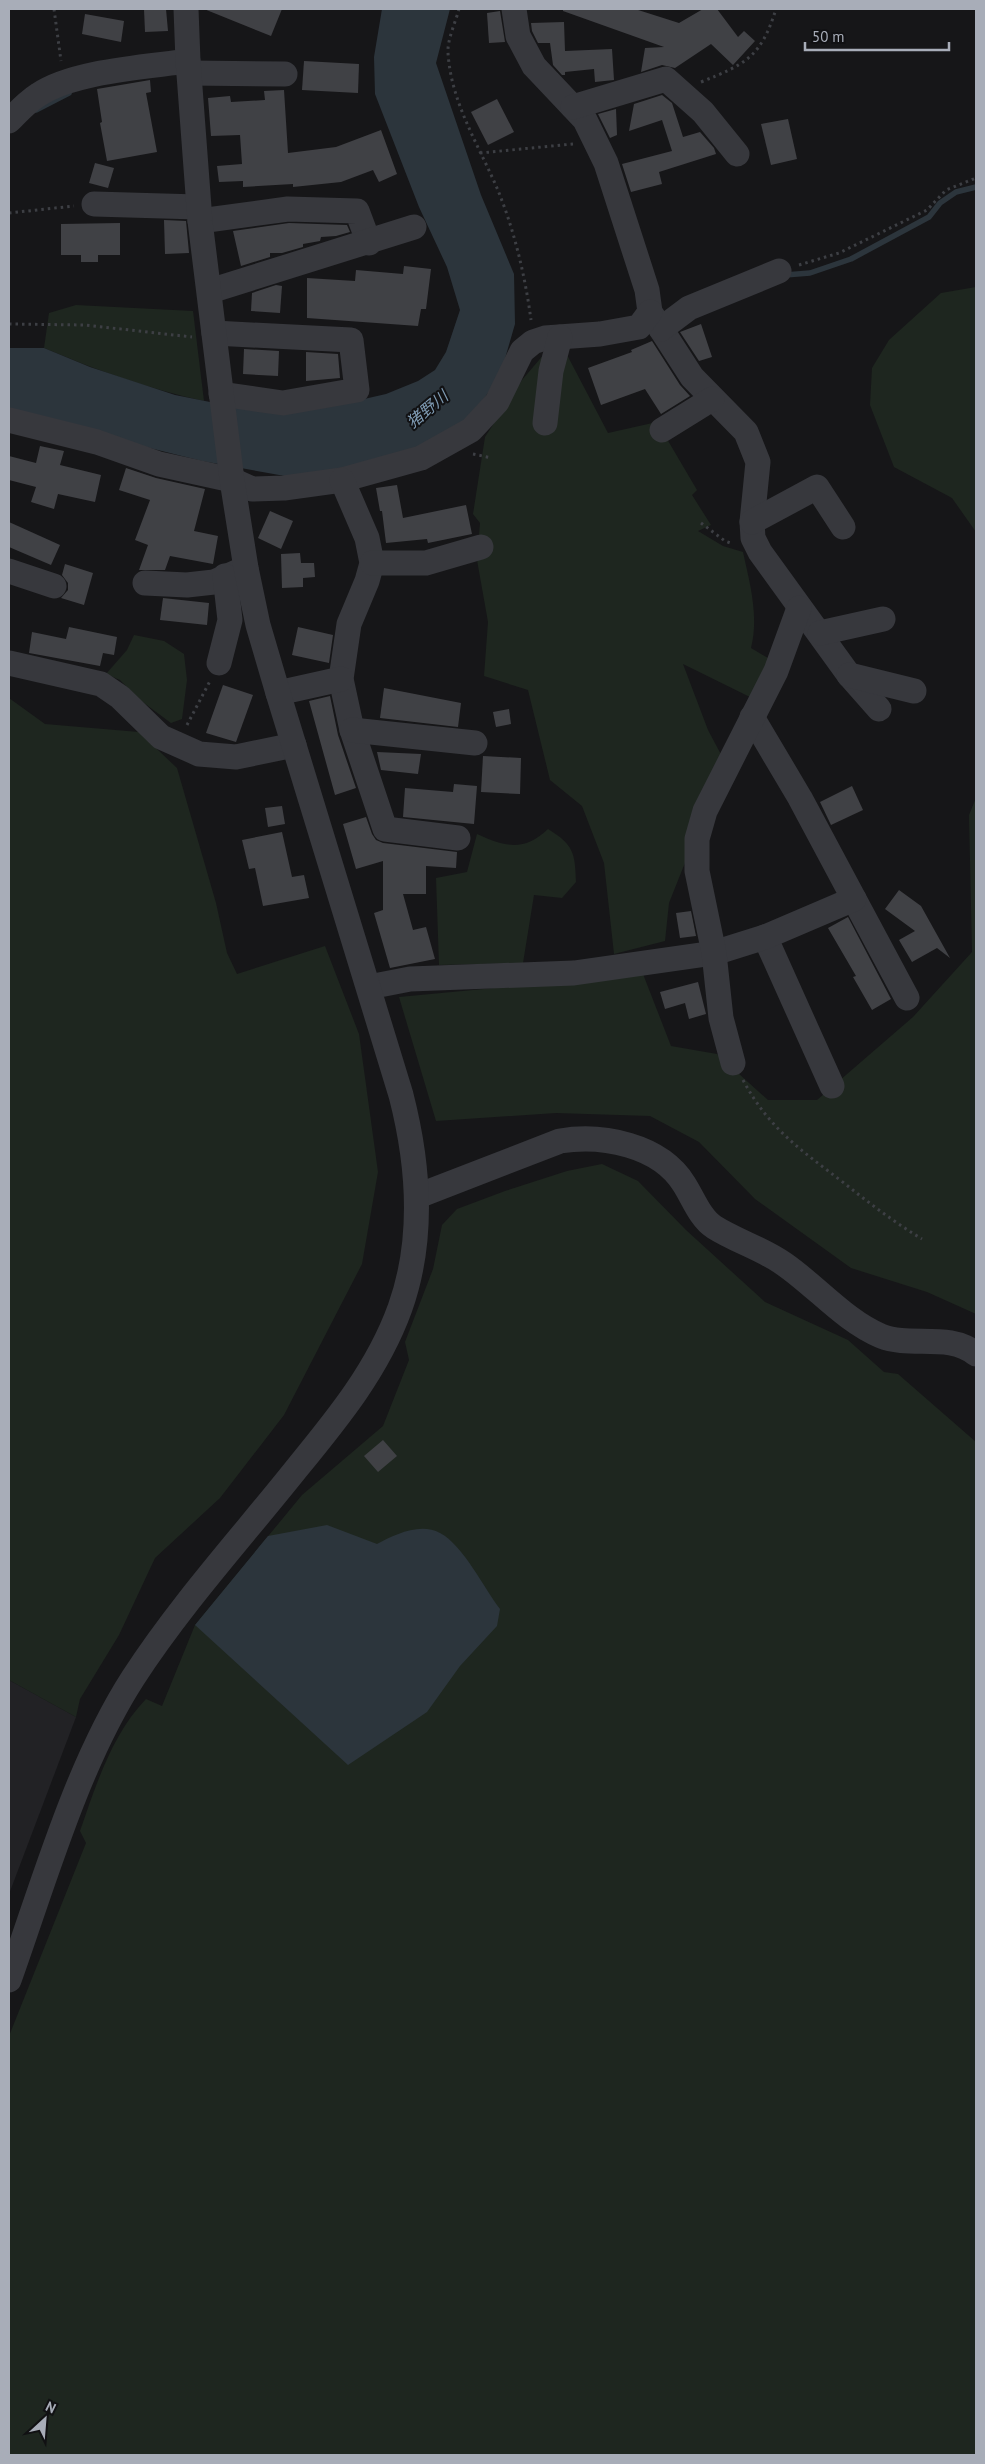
<svg xmlns="http://www.w3.org/2000/svg" width="985" height="2464" font-family="'PT Sans','Noto Sans JP',sans-serif">
	<style>
		.built { fill: #222225 }
		.green { fill: #1e261f }
		.water { fill: #2c353c }
		.lines { fill: none; stroke-linecap: round; stroke-linejoin: round }
		.stream { stroke: #2c353c; stroke-width: 5.5 }
		.building { fill: #404145 }
		.path { stroke: #3d3f44; stroke-width: 3; stroke-dasharray: 2.5 4; stroke-linecap: butt }
		.minor { stroke: #37383d; stroke-width: 25 }
		.labels { text-anchor: middle; stroke-width: 4; stroke-linejoin: round; paint-order: stroke }
		.water-label { font-size: 16px; font-style: italic; fill: #7f9bb3; stroke: #111113 }
	</style>
	<rect width="100%" height="100%" fill="#161618"/>
	<!-- built -->
	<path class="built" d="M9 1680 76 1717 9 1894Z"/>
	<!-- green -->
	<g class="green">
		<path d="M976 287V532L952 498 894 467 870 405 872 368 889 340 941 293Z"/>
		<path d="M76 305 193 311 204 401C149 389 96 370 44 348L49 313Z"/>
		<path d="M565 351 608 433 657 422 697 490 692 495 711 525 698 531 723 546 743 552C750 584 759 616 751 648L778 664 754 699 683 664 708 730 725 762 669 903 665 941 614 954 604 863 582 806 550 780 528 690 484 676 488 622 477 560 480 523 473 514 485 437 522 380 545 353Z"/>
		<path d="M134 635 164 641 184 654 187 680 182 719 171 723 140 700 120 680 106 674 127 650Z"/>
		<path d="M9 698 45 724 139 732 177 768 216 903 227 953 237 974 325 946 359 1034 378 1172 362 1264 284 1415 220 1498 155 1558 119 1635 80 1699 76 1717 9 1680Z"/>
		<path d="M976 798V1314L927 1292 851 1268 755 1199 699 1142 650 1116 556 1113 436 1121 399 997 643 974 671 1046 717 1054 768 1100H817L913 1017 972 952 969 815Z"/>
		<path d="M548 829C574 845 575 853 576 882L562 898 534 895 523 963 439 965 436 878 467 872 477 834C506 847 524 852 548 829Z"/>
		<path d="M602 1164 638 1181 686 1230 765 1302 848 1340 884 1372 898 1374 976 1442V2455H9V2036L86 1843 80 1831C96 1785 112 1734 146 1699L162 1706 195 1625 302 1495 383 1426 409 1360 405 1342 433 1269 442 1225 457 1209 505 1191 567 1171Z"/>
	</g>
	<!-- water -->
	<g class="water">
		<path d="M382 9H450L436 63 481 195 514 274 515 324 500 376 461 431 411 454 307 480 202 461 9 413V348H44L90 367 175 395 245 409 329 407 386 394 418 381 435 370 446 352 460 310 447 267 419 207 375 94 374 57Z"/>
		<path d="M327 1525 377 1544C394 1535 420 1522 440 1533 463 1545 484 1588 500 1609L497 1626 460 1666 427 1712 348 1765 195 1625 268 1536Z"/>
	</g>
	<g class="lines">
		<!-- stream -->
		<g class="stream">
			<path d="M36 110 69 93"/>
			<path d="M785 275 810 273 851 259 929 217 940 203 956 192 976 187"/>
		</g>
	</g>
	<!-- building -->
	<g class="building">
		<path d="M144 9H166L168 31 145 32Z"/>
		<path d="M204 9H282L271 36Z"/>
		<path d="M563 9H635L679 23 703 9H717L738 37 744 31 755 41 733 65 711 44 675 68 662 65 641 72 645 48 664 47 563 11Z"/>
		<path d="M500 11 505 42 489 43 487 13Z"/>
		<path d="M85 14 124 21 121 42 82 34Z"/>
		<path d="M564 22 565 51 612 49 614 80 595 82 594 69 565 72V75H562L553 65 550 43H538L532 31 531 23Z"/>
		<path d="M304 61 359 64 358 93 302 90Z"/>
		<path d="M150 80 151 92 146 93 157 152 107 161 100 123 102 122 97 89Z"/>
		<path d="M284 90 288 153 336 147 381 130 397 174 379 182 373 170 341 182 293 187V184L243 187V181L219 182 217 166 242 164 240 135 211 136 208 98 230 96 231 102 265 100 264 91Z"/>
		<path d="M662 95 672 103 683 137 700 132 714 148 716 154 659 172 662 184 631 192 622 164 672 151 662 120 629 131 634 104Z"/>
		<path d="M497 99 514 132 488 145 471 112Z"/>
		<path d="M616 109 617 135 610 138 598 114Z"/>
		<path d="M788 119 797 159 771 165 761 124Z"/>
		<path d="M95 163 114 168 108 188 89 183Z"/>
		<path d="M164 220 186 221 189 253 165 254Z"/>
		<path d="M120 223V255H98V262H81V255H61V224Z"/>
		<path d="M289 223 347 225 350 232 336 236 321 237 320 241 303 244V247L282 253H270V257L241 266 233 231Z"/>
		<path d="M404 266 431 269 426 309H421L418 326 307 318V278L355 281 356 270 403 274Z"/>
		<path d="M276 285 282 286 280 313 251 311 252 293Z"/>
		<path d="M701 324 712 357 699 361 680 332Z"/>
		<path d="M652 341 680 385 690 396 661 414 645 389 601 405 588 368 632 352 631 350Z"/>
		<path d="M244 349 279 351 278 376 243 374Z"/>
		<path d="M306 352 338 354 340 378 306 381Z"/>
		<path d="M40 446 64 451 60 465 101 475 95 502 58 494 54 509 31 502 36 487 9 480V456L36 463Z"/>
		<path d="M126 468 156 478 205 489 194 531 218 536 213 564 170 556 165 570H139L148 545 135 540 150 500 119 490Z"/>
		<path d="M397 485 403 518 466 505 472 534 428 543 427 539 386 543 382 511H380L376 488Z"/>
		<path d="M270 511 293 521 281 549 258 538Z"/>
		<path d="M9 522 60 545 51 565 9 547Z"/>
		<path d="M300 553 301 563H314L315 577 303 578V587L282 588 281 554Z"/>
		<path d="M65 564 93 573 84 605 61 598 68 590V583L62 575Z"/>
		<path d="M163 598 209 603 207 625 160 620Z"/>
		<path d="M69 627 117 637 114 655 103 653 100 666 29 653 32 632 66 639Z"/>
		<path d="M298 627 333 635 329 663 292 655Z"/>
		<path d="M223 685 253 695 236 742 206 733Z"/>
		<path d="M384 688 461 703 458 727 380 718Z"/>
		<path d="M330 696 338 735 356 788 335 795 309 701Z"/>
		<path d="M509 709 511 724 496 727 493 712Z"/>
		<path d="M377 752 421 754 418 774 381 770Z"/>
		<path d="M483 756 521 758 520 794 481 792Z"/>
		<path d="M454 784 477 786 474 824 403 817 405 788 453 792Z"/>
		<path d="M852 786 863 810 831 825 820 802Z"/>
		<path d="M282 806 285 824 268 827 265 808Z"/>
		<path d="M366 817 372 834 376 840 383 843 457 852 456 868 426 866V894H403L413 930 426 927 435 959 390 968 374 913 383 910V861L356 869 343 824Z"/>
		<path d="M282 832 292 877 304 875 309 898 263 906 255 868 249 869 242 840Z"/>
		<path d="M899 890 921 906 950 958 937 948 912 962 899 940 915 931 885 909Z"/>
		<path d="M691 911 696 936 680 938 676 913Z"/>
		<path d="M848 917 891 999 872 1010 853 977 856 976 828 928Z"/>
		<path d="M698 982 706 1014 689 1019 685 1003 665 1009 660 992Z"/>
		<path d="M383 1440 397 1456 378 1472 364 1456Z"/>
	</g>
	<g class="lines">
		<!-- path -->
		<g class="path">
			<path d="M54 9 61 61"/>
			<path d="M459 9C456 21 447 40 448 53 451 102 478 144 497 188 514 229 525 275 531 320"/>
			<path d="M701 82C746 64 761 57 776 9"/>
			<path d="M480 153 573 144"/>
			<path d="M9 213 74 206"/>
			<path d="M799 265 839 253 927 210 946 190 976 178"/>
			<path d="M9 324 85 325 192 337"/>
			<path d="M473 454 492 458"/>
			<path d="M701 523 725 541 733 544"/>
			<path d="M187 725 210 681"/>
			<path d="M743 1080C769 1129 801 1150 844 1183 869 1203 894 1222 922 1239"/>
		</g>
		<!-- minor -->
		<g class="minor">
			<path d="M514 9 518 36 534 66 585 120 606 163 647 290 650 312 692 377 746 432 758 462 752 522 753 538 760 552 849 675 879 709"/>
			<path d="M189 73 285 74"/>
			<path d="M573 107 666 79 703 112 737 154"/>
			<path d="M9 121C18 112 27 102 38 95 73 71 146 67 188 61"/>
			<path d="M94 204 198 207"/>
			<path d="M200 221 288 209 357 211 369 243"/>
			<path d="M210 291 414 227"/>
			<path d="M661 329 689 308 779 271"/>
			<path d="M214 333 351 340 357 390 283 403 221 394"/>
			<path d="M9 420 97 442 159 464 232 480 252 489 284 488 342 480 421 458 471 430 497 402 522 351 533 342 545 338 600 334 639 327 650 312"/>
			<path d="M545 423 551 371 560 337"/>
			<path d="M662 430 712 399"/>
			<path d="M342 480 367 538 372 563 367 581 349 624 341 679 352 730 385 829 458 838"/>
			<path d="M752 522 817 487 843 527"/>
			<path d="M372 563H426L481 547"/>
			<path d="M9 571 54 586"/>
			<path d="M145 583 187 585 214 582 246 568"/>
			<path d="M820 633 883 619"/>
			<path d="M9 663 101 684 120 697 161 737 199 754 236 757 294 745"/>
			<path d="M219 663 230 620 225 576"/>
			<path d="M849 675 914 691"/>
			<path d="M278 693 341 679"/>
			<path d="M352 730 475 743"/>
			<path d="M854 899 907 998"/>
			<path d="M765 937 832 1086"/>
			<path d="M369 987 410 979 574 973 714 953 765 937 854 899 800 798 752 717"/>
			<path d="M733 1063 721 1018 714 953 697 871V839L705 811 776 671 799 608"/>
			<path d="M418 1196 560 1141C602 1134 660 1145 684 1184 693 1198 700 1218 714 1227 736 1241 763 1249 784 1264 816 1286 845 1321 881 1336 911 1348 949 1332 976 1354"/>
			<path d="M9 1980C44 1882 77 1765 133 1678 181 1604 242 1537 297 1468 338 1418 378 1369 400 1308 425 1238 419 1165 401 1095L278 693 258 625 246 568 232 480 200 221 188 61 186 9"/>
		</g>
	</g>
	<g class="labels">
		<!-- water labels -->
		<g class="water-label">
			<text transform="translate(427 409) rotate(-40)" y="6">猪野川</text>
		</g>
	</g>
	<!-- border -->
	<rect width="985" height="2464" fill="none" stroke="#a8adb8" stroke-width="20"/>
	<!-- north arrow -->
	<g transform="translate(45 2419) rotate(26)" stroke="#111113" stroke-width="4" paint-order="stroke">
	<path d="M0-4L9 19L0 12L-9 19Z" fill="#a8adb8"/>
	<text y="-8" font-size="14" font-weight="bold" text-anchor="middle" fill="#a8adb8">N</text>
	</g>
	<!-- scale -->
	<path d="M805 42v8h144v-8" fill="none" stroke="#a8adb8" stroke-width="2.5"/>
	<text x="812" y="42" font-size="15" fill="#a8adb8" stroke="#111113" stroke-width="4" paint-order="stroke">50 m</text>
</svg>
